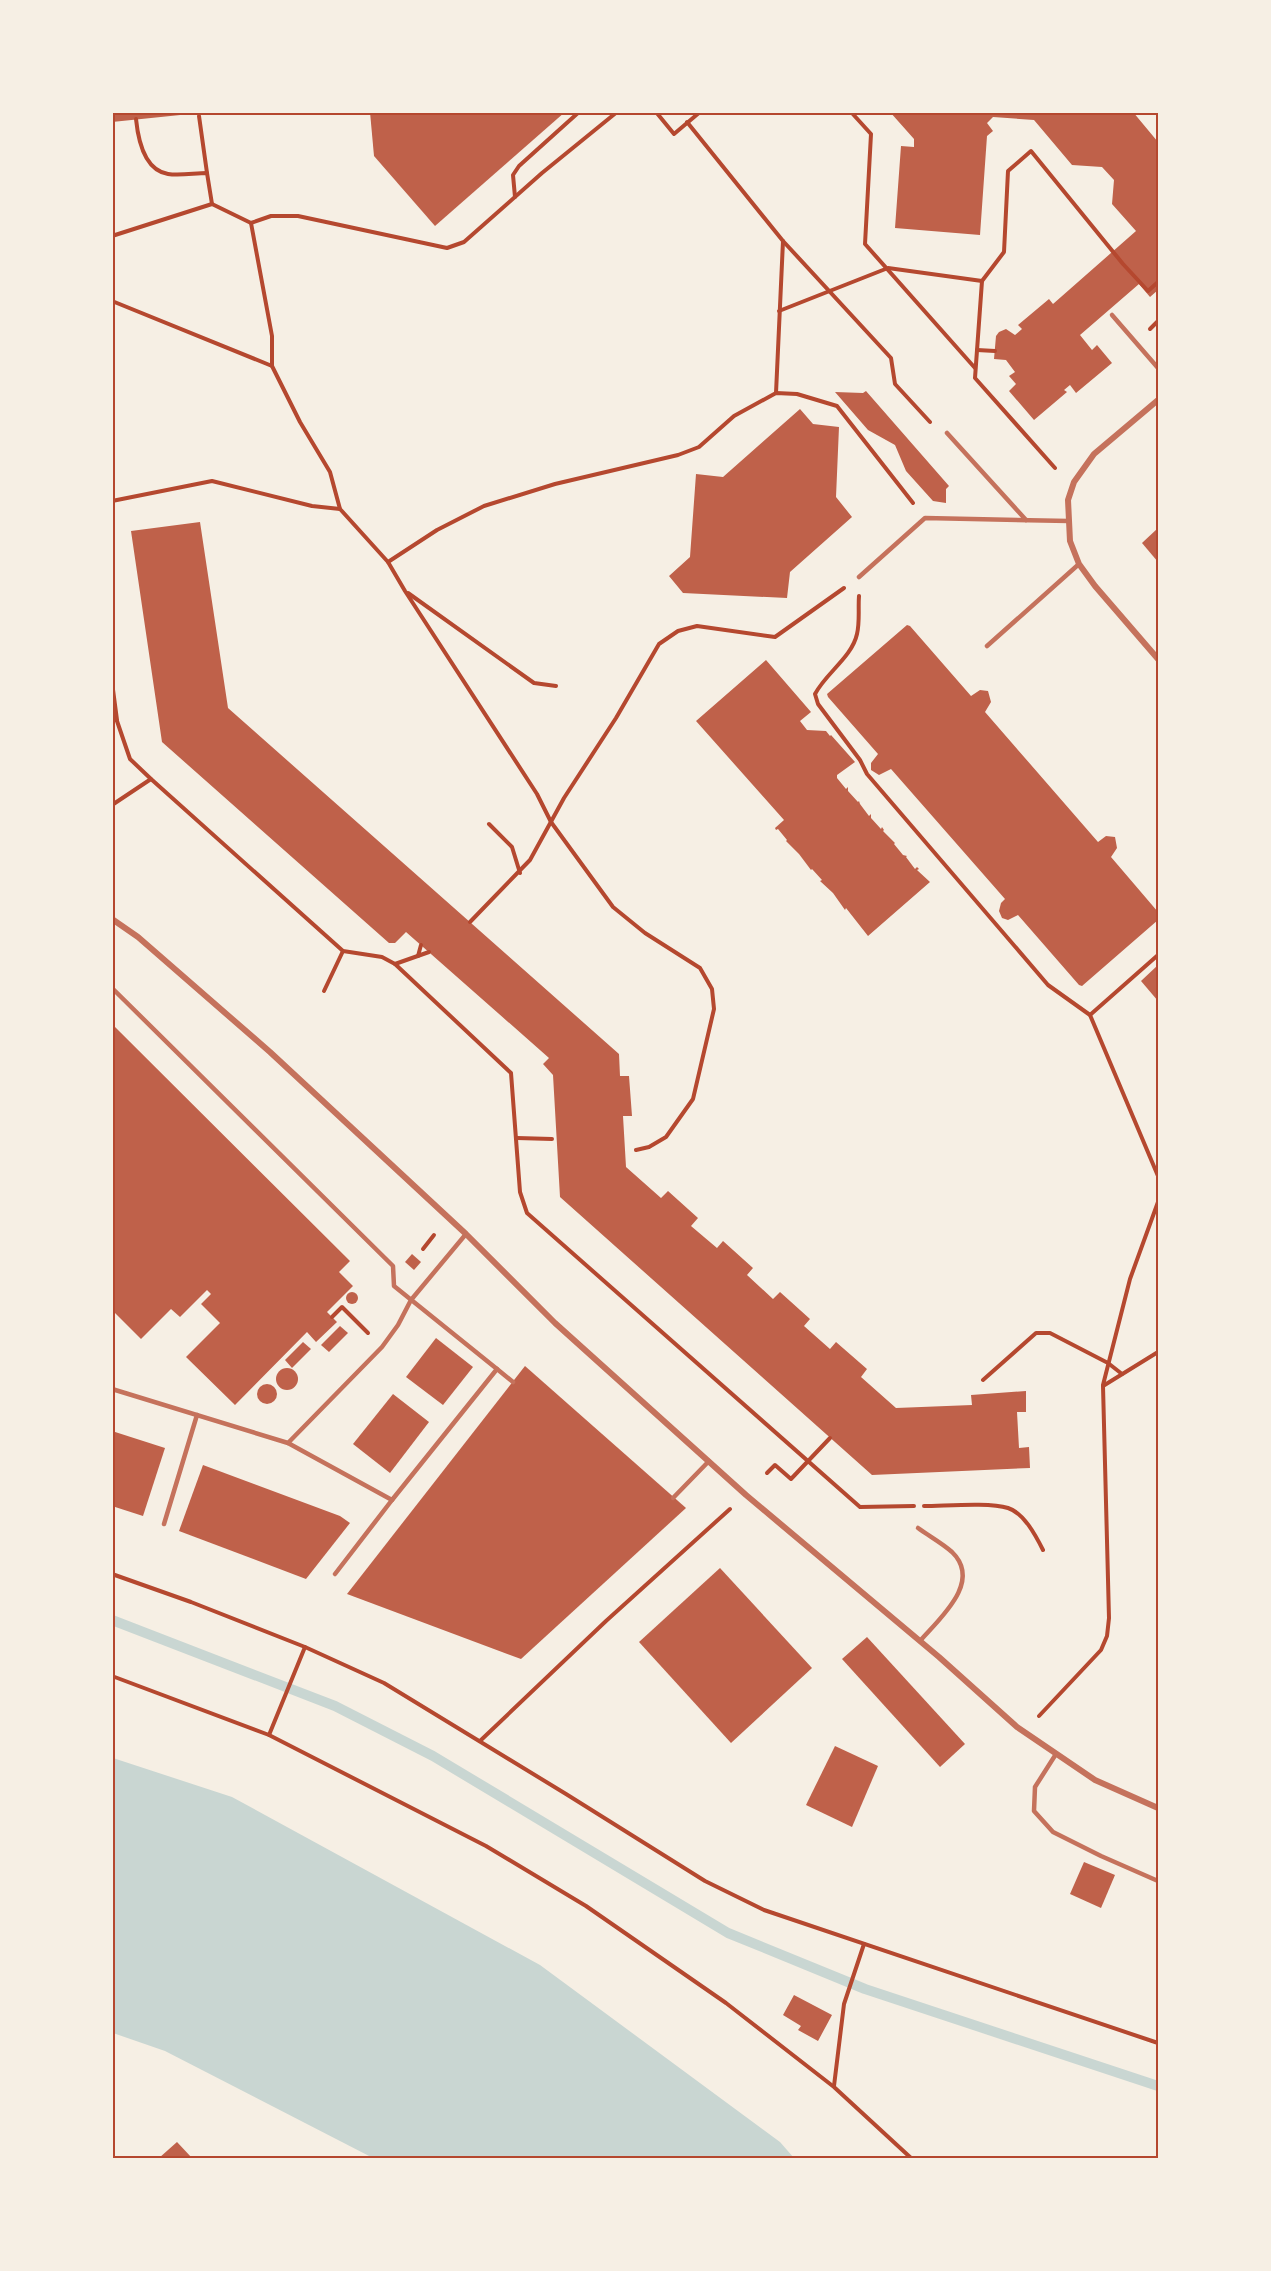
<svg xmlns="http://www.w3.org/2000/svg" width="1271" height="2271" font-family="'PT Sans',sans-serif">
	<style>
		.water { fill: #c9d6d2 }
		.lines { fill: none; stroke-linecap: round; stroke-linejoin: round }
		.stream { stroke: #c9d6d2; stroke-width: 10 }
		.building { fill: #bf614a }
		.path { stroke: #b5482f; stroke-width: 4 }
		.service { stroke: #c5725c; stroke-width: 4.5 }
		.minor { stroke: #c5725c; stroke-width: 6 }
		.neatline { fill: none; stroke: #b5482f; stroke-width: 2 }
	</style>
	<rect width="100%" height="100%" fill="#f6efe4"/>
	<!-- water -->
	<path class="water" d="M113 1758 232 1797 540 1965 780 2142 794 2158H373L165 2051 113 2033Z"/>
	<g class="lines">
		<!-- stream -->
		<path class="stream" d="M112 1620 335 1706 433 1756 728 1933 865 1989 1158 2086"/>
	</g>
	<!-- building -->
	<g class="building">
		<path d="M112 112H190V114L112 122Z"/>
		<path d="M370 112H565L435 226 374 156Z"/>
		<path d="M890 112H1133L1158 142V290L1150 297 1139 284 1080 335 1092 350 1097 345 1112 363 1076 393 1070 385 1064 390 1067 392 1034 420 1009 391 1016 384 1009 376 1015 372 1006 360 994 359 996 336 999 332 1006 329 1015 335 1022 329 1018 325 1049 299 1053 304 1136 231 1112 204 1114 180 1102 167 1072 165 1034 120 993 117 987 123 993 131 987 136 980 235 895 228 901 146 914 147V139Z"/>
		<path d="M866 391 949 486 946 489V503L933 501 906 471 895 445 868 430 835 392 863 393Z"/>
		<path d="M800 409 813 424 839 427 836 497 852 517 790 572 787 598 683 593 669 576 690 557 696 474 723 477Z"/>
		<path d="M200 522 228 708 619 1054 620 1076H629L632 1116H623L626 1167 661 1198 668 1191 698 1218 691 1226 717 1248 723 1241 753 1268 747 1275 773 1299 780 1292 810 1319 804 1326 830 1349 836 1342 867 1369 861 1377 896 1408 972 1405 971 1395 1026 1391V1412H1017L1019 1448 1029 1447 1030 1468 872 1475 560 1197 553 1075 543 1064 549 1058 406 932 395 943H389L162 742 131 531Z"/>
		<path d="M1158 528V562L1142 543Z"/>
		<path d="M907 625 910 626 971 696 980 690 988 691 991 702 985 712 1098 842 1106 836 1115 837 1117 848 1111 857 1158 912V920L1082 986 1079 985 1018 915 1008 920 1002 918 999 911 1001 903 1005 899 891 769 879 775 871 770V763L878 754 828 697 827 694Z"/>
		<path d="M766 660 811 712 800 721 807 730 826 731 830 736 831 735 855 762 837 775V778L846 789 848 787V791L858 802 859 801 860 804 869 816 871 814V818L881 829 882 827 884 830 883 831 895 843 894 844 903 855 907 856 906 857 915 869 917 867 919 869 917 870 930 882 868 936 846 908 845 910 833 893 820 881 822 880 812 869 811 870 799 854 786 841 787 840 778 829 776 830 775 828 784 820 696 721Z"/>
		<path d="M1158 965V1001L1141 981Z"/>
		<path d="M112 1024 350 1261 339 1272 353 1286 327 1312 337 1322 316 1342 307 1332 235 1405 186 1357 220 1323 201 1304 211 1294 207 1290 180 1317 171 1309 141 1339 112 1310Z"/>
		<path d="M412 1254 421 1262 414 1270 405 1262Z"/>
		<circle cx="352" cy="1298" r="6"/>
		<path d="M340 1326 348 1333 329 1352 321 1345Z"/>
		<path d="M436 1338 473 1367 443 1405 406 1377Z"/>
		<path d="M303 1342 311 1349 292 1368 285 1360Z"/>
		<path d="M525 1366 686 1508 521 1659 347 1594Z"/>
		<circle cx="287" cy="1379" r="11"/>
		<circle cx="267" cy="1394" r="10"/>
		<path d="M393 1394 429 1422 390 1473 353 1444Z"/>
		<path d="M112 1431 165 1448 143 1516 112 1506Z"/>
		<path d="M203 1465 340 1516 350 1523 306 1579 179 1531Z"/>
		<path d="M720 1568 812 1668 731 1743 639 1642Z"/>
		<path d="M867 1637 965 1744 940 1767 842 1659Z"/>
		<path d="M835 1746 878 1766 852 1827 806 1805Z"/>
		<path d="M1084 1862 1115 1875 1101 1908 1070 1894Z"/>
		<path d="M794 1995 832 2015 818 2041 798 2030 801 2026 783 2015Z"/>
		<path d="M177 2142 192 2158H159Z"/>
	</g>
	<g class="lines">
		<!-- path -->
		<g class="path">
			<path d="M656 112 674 134 700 112"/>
			<path d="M851 112 871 134 865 244 975 368"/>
			<path d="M199 116 207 173"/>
			<path d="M136 119C138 139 144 170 168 174 180 176 195 173 207 173L212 204 251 223"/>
			<path d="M687 122 783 241 891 358 895 384 930 422"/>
			<path d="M515 197 513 175 519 166 579 112"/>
			<path d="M112 236 212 204"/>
			<path d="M112 301 272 366"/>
			<path d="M779 311 888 268 982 281"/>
			<path d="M1150 329 1158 321"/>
			<path d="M977 350 995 351"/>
			<path d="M776 393 783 241"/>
			<path d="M1055 468 975 378 982 281 1004 252 1008 171 1031 151 1123 264 1148 291 1158 282"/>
			<path d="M112 501 212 481 312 506 340 509 388 562 437 530 484 506 555 484 678 455 699 447 734 416 776 393 797 394 837 406 913 503"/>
			<path d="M340 509 330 472 300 422 272 366V336L251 223 271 216H298L447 248 464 242 542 173 617 112"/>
			<path d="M388 562 405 591 537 794 551 822 613 907 645 933 700 968 712 989 714 1009 693 1099 666 1137 649 1147 636 1150"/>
			<path d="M408 593 534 683 556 686"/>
			<path d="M859 596C858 608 860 622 857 634 852 657 826 673 815 694L818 704 860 760 867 774 1048 985 1090 1015 1158 1176"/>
			<path d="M112 682 117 720"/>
			<path d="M112 716 117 721 130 759 151 779 343 951 382 957 395 964 511 1073 520 1192 527 1213 860 1507 914 1506"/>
			<path d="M112 805 151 779"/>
			<path d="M489 824 512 847 520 873"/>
			<path d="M470 922 530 860 564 798 616 718 659 644 678 631 697 626 775 637 844 588"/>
			<path d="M418 956 421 945"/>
			<path d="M395 964 429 952"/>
			<path d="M324 991 343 951"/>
			<path d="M1090 1015 1158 955"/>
			<path d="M517 1138 552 1139"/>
			<path d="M423 1249 434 1235"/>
			<path d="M332 1317 342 1307 368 1333"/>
			<path d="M983 1380 1036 1333H1050L1108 1363 1122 1374"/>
			<path d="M1103 1385 1130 1279 1158 1202"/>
			<path d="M767 1473 775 1465 791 1479 830 1438"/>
			<path d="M924 1506C945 1506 989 1502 1008 1508 1024 1513 1036 1536 1043 1550"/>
			<path d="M112 1574 191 1602 305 1647 384 1683 566 1794 705 1881 764 1910 1158 2043"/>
			<path d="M112 1676 269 1735 486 1846 586 1906 726 2003 834 2087 911 2158"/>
			<path d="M1039 1716 1101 1650 1107 1636 1109 1618 1103 1386 1158 1352"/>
			<path d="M269 1735 305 1647"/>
			<path d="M480 1741 606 1621 730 1509"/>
			<path d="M834 2086 844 2004 864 1944"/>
		</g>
		<!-- service -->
		<g class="service">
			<path d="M1112 315 1158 368"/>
			<path d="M947 433 1026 520"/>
			<path d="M859 577 925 518 1069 521"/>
			<path d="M987 646 1079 564"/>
			<path d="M112 988 393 1266 394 1286 497 1369 392 1500 288 1443"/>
			<path d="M497 1369 513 1382"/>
			<path d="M112 1389 288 1443 382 1347 398 1325 411 1300 466 1234"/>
			<path d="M673 1498 709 1461"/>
			<path d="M164 1524 197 1415"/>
			<path d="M918 1528C929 1536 942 1543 952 1552 983 1582 939 1619 920 1641"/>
			<path d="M335 1574 392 1500"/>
			<path d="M1056 1754 1035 1787 1034 1811 1053 1832 1101 1856 1158 1881"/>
		</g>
		<!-- minor -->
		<g class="minor">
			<path d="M1158 400 1094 454 1074 482 1068 500 1070 541 1079 564 1095 586 1158 659"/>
			<path d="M112 919 138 937 270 1052 466 1234 555 1323 746 1495 939 1657 1017 1727 1095 1780 1158 1808"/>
		</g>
	</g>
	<!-- border -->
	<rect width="1271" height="2271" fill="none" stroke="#f6efe4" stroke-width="228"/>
	<rect x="114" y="114" width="1043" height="2043" class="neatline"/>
</svg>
